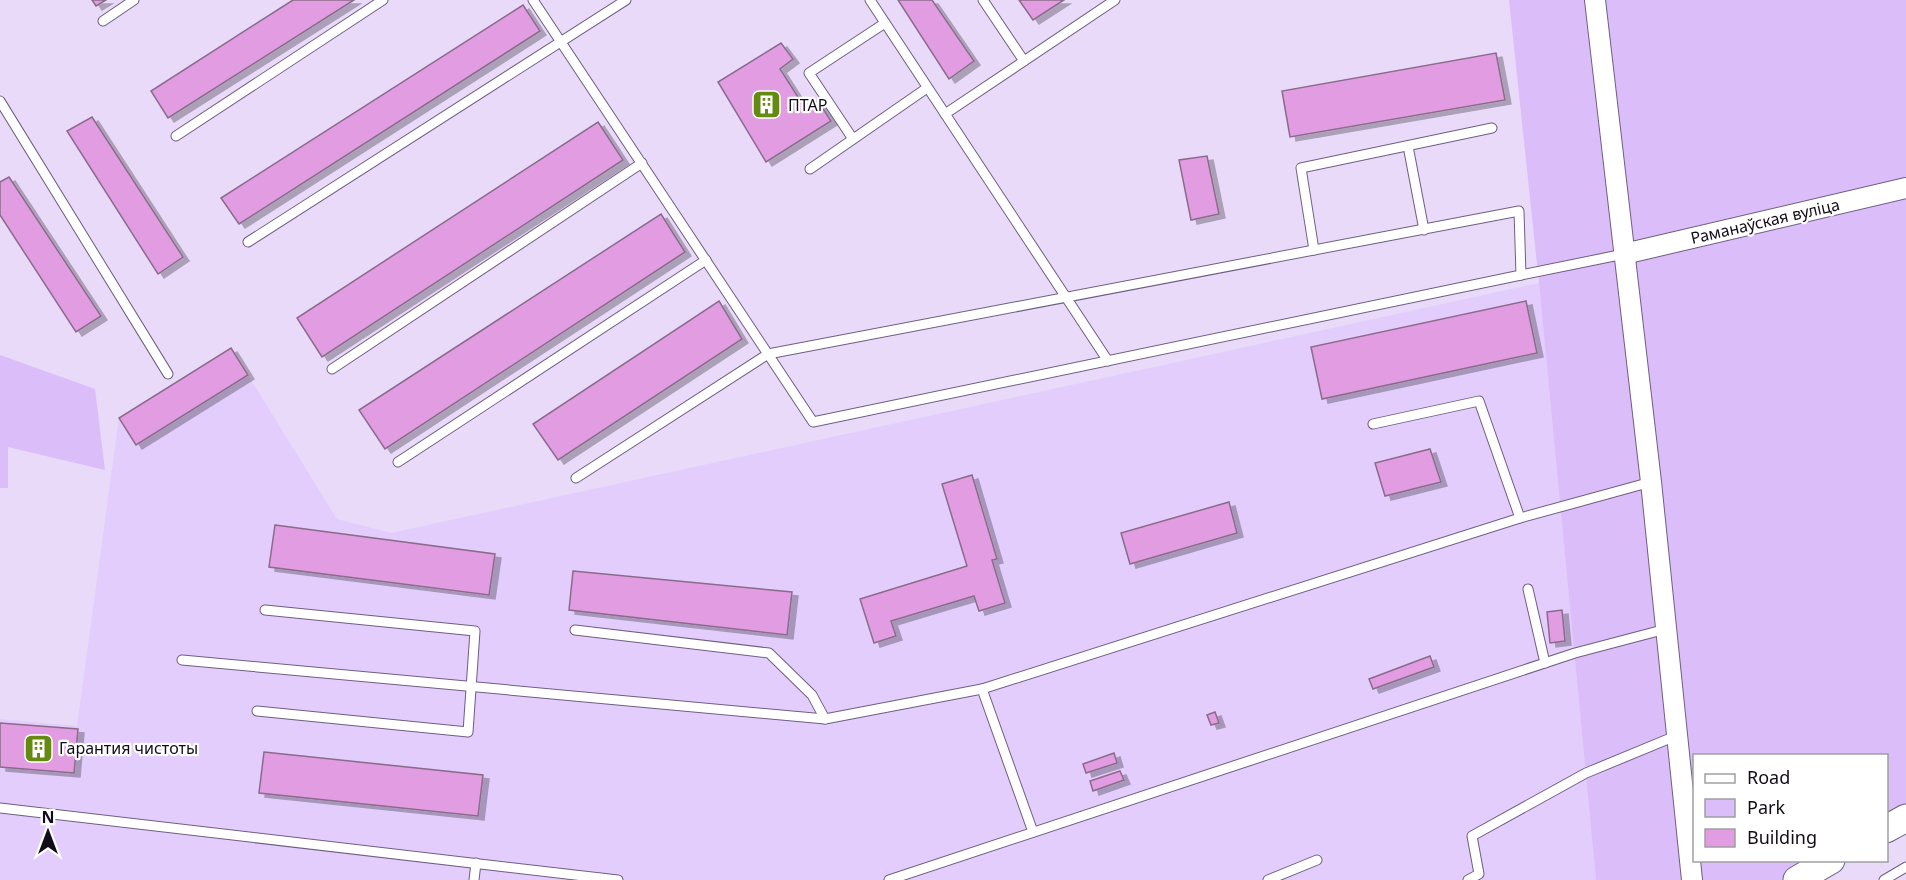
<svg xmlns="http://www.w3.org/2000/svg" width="1906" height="880" font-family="'Noto Sans',sans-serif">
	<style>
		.built { fill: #e3cdfc }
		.green { fill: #dabdf9 }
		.building { fill: #e29ce2; stroke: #8a6c8a; stroke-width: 1.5; filter: url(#shadow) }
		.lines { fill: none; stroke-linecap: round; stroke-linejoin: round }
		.lane-casing { stroke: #6f5e81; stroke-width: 11 }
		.street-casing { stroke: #6f5e81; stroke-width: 22 }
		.secondary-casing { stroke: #6f5e81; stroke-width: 29 }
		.lane { stroke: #fff; stroke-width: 9 }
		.street { stroke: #fff; stroke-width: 20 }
		.secondary { stroke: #fff; stroke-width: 27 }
		.labels { text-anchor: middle; stroke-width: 4.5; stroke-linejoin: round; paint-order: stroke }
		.poi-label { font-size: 16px; fill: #120c19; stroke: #fff; text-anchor: start }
		.street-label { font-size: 16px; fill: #120c19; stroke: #fff }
	</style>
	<defs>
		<filter id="shadow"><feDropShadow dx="6" dy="4" stdDeviation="0" flood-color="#0004"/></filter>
	</defs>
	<rect width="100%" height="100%" fill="#e9dafa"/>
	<!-- built -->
	<path class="built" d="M1539 283 1596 880H0V719L77 726 119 418 136 445 248 375 337 519 391 533Z"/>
	<!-- green -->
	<g class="green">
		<path d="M1509 0H1906V818L1887 829 1886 756H1694V860L1831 861 1797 880H1596L1539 283Z"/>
		<path d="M0 355 95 389 105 470 8 447V488H0Z"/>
	</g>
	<!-- building -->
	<g class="building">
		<path d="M92 0H106L96 6Z"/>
		<path d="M293 0H354L168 118 151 91Z"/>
		<path d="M898 0H932L974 61 949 79Z"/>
		<path d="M1019 0H1064L1033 20Z"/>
		<path d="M523 5 540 31 239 224 221 198Z"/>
		<path d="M781 43 793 59 780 69 805 108 818 101 831 121 766 162 718 82Z"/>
		<path d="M1496 53 1505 100 1290 137 1282 91Z"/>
		<path d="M92 117 183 257 158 274 67 131Z"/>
		<path d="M598 122 623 160 322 357 297 318Z"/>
		<path d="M1207 156 1219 214 1191 220 1179 160Z"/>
		<path d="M9 177 101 316 76 332 0 215V182Z"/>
		<path d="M661 214 685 252 385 449 359 410Z"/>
		<path d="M719 301 742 339 558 460 533 424Z"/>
		<path d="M1526 301 1537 353 1322 399 1311 347Z"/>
		<path d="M231 348 248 375 136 445 119 418Z"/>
		<path d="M1430 449 1441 482 1385 496 1375 463Z"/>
		<path d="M972 475 997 559 992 560 1005 603 979 611 974 596 891 621 896 636 874 643 860 599 967 566 942 484Z"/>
		<path d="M1229 502 1237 533 1130 564 1121 533Z"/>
		<path d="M275 525 495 554 489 595 269 567Z"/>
		<path d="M573 571 792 592 787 635 569 610Z"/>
		<path d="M1562 610 1565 641 1550 643 1547 612Z"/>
		<path d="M1430 656 1434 667 1373 689 1369 679Z"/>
		<path d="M1215 712 1219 723 1211 725 1207 715Z"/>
		<path d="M0 723 78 729 74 773 0 767Z"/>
		<path d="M264 752 483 775 478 816 259 793Z"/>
		<path d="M1114 753 1117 763 1086 773 1083 764Z"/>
		<path d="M1120 771 1124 780 1093 791 1090 781Z"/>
	</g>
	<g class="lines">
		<defs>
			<g id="lane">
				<path d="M533 0C626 141 720 281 813 422L1521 275 1519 211 768 354 576 478"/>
				<path d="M870 0 1108 361"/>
				<path d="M983 0 1024 61"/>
				<path d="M103 21 134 0"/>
				<path d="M0 101 168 374"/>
				<path d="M945 114 1115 0"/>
				<path d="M176 136 383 0"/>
				<path d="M853 139 809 73 885 23"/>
				<path d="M1408 146 1424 230"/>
				<path d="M810 169 927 88"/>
				<path d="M248 242 626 0"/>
				<path d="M1314 250 1301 168 1492 128"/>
				<path d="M1521 275 1624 254"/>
				<path d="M332 369 642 163"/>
				<path d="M1373 424 1479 401 1520 518 1651 482"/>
				<path d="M398 462 706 260"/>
				<path d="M1528 589 1545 663"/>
				<path d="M575 630 769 653 812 695 825 719"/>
				<path d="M182 660 825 719 982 689 1520 518"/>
				<path d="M982 689 1033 832"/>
				<path d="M257 711 468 732 475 631 265 610"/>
				<path d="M0 808 618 880"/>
				<path d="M474 880 476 863"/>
				<path d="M889 880 1575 653 1666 629"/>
				<path d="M1268 880 1317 860"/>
				<path d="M1468 880 1479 874 1472 836 1586 773 1678 735"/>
				<path d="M1884 880 1906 867"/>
			</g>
			<g id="street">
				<path d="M1595 0 1651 482 1692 880"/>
				<path d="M1624 254 1906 188"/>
			</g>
			<g id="secondary">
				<path d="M1886 829 1906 818"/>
				<path d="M1797 880 1831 860"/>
			</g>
		</defs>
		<!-- lane casing -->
		<use href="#lane" class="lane-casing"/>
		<!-- street casing -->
		<use href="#street" class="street-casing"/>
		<!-- secondary casing -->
		<use href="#secondary" class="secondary-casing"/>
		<!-- lane -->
		<use href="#lane" class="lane"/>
		<!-- street -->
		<use href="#street" class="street"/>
		<!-- secondary -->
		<use href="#secondary" class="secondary"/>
	</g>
	<!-- icons -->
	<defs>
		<symbol id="building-square" viewBox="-11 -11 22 22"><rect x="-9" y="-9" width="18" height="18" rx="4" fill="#658a11" stroke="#fff"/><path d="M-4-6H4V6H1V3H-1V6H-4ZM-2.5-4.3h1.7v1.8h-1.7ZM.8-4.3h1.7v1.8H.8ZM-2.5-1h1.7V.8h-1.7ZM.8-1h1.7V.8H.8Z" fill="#fff"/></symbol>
	</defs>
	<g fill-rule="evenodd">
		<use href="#building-square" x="750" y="88" width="33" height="33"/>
		<use href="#building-square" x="22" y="732" width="33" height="33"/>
	</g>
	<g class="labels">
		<!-- poi labels -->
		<g class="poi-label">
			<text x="788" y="111">ПТАР</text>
			<text x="59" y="754">Гарантия чистоты</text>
		</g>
		<!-- street labels -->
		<g class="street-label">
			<text transform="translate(1765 221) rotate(-13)" y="6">Раманаўская вуліца</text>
		</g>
	</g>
	<!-- legend -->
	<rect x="1693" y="754" width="195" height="108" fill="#ffffff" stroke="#a09ea3" stroke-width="1.5"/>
	<rect x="1705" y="774" width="30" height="9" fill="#ffffff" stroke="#a09ea3" stroke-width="1.5"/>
	<text x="1747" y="784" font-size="18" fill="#120c19">Road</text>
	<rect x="1705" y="799" width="30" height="18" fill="#dabdf9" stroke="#a09ea3" stroke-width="1.5"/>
	<text x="1747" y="814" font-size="18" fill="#120c19">Park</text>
	<rect x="1705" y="829" width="30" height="18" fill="#e29ce2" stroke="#a09ea3" stroke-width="1.5"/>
	<text x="1747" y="844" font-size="18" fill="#120c19">Building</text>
	<!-- north arrow -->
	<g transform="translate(48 832)" stroke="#ffffff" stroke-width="4.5" paint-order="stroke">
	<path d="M0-4.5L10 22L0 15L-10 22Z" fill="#120c19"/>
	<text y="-9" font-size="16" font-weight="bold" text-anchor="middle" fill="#120c19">N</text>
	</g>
</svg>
